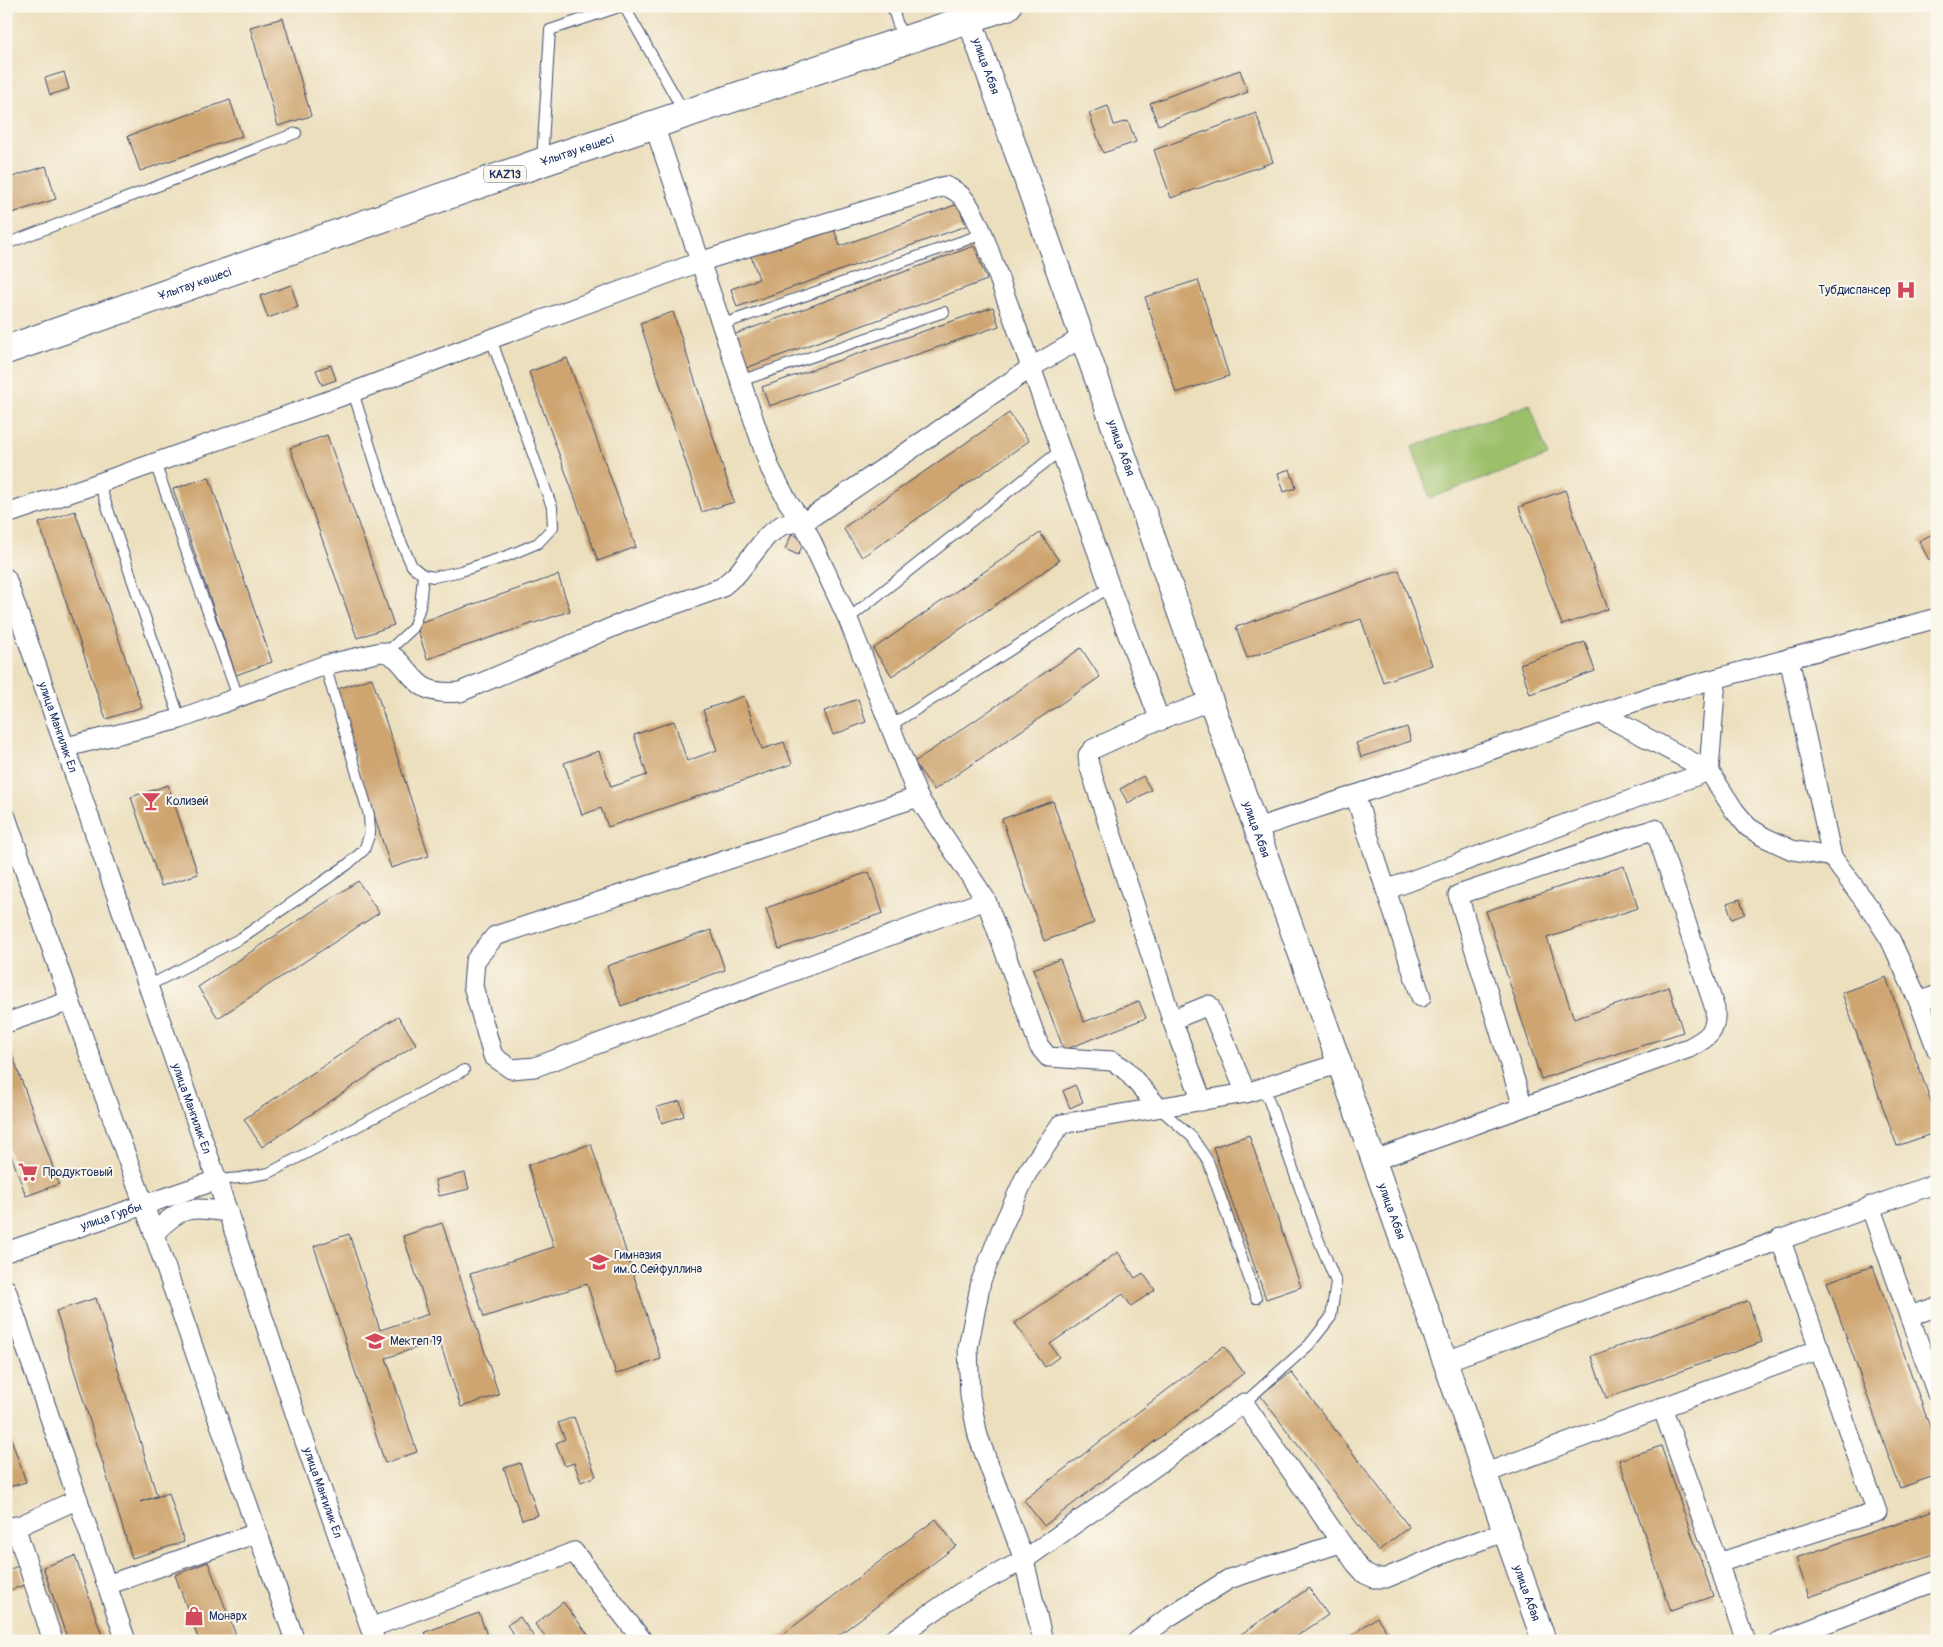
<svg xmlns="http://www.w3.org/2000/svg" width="1943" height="1647" font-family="Pangolin,sans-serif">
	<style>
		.green { fill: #9cc06b; stroke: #5c7864 }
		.building { fill: #cea470 }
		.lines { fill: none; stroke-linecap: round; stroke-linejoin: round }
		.service-casing { stroke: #3a496c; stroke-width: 12 }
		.minor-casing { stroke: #3a496c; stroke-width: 21 }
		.tertiary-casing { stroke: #3a496c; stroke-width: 26 }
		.primary-casing { stroke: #3a496c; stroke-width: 30 }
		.service { stroke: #fff; stroke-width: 10 }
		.minor { stroke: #fff; stroke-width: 19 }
		.tertiary { stroke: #fff; stroke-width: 24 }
		.primary { stroke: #fff; stroke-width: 28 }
		.labels { text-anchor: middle; stroke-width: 4; stroke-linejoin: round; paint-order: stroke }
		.shield { fill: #fbf7ec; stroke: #5e6b89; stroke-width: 1 }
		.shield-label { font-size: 11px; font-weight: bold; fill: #1b2f5e }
		.street-label { font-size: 12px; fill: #1b2f5e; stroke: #fbf7ec }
		.poi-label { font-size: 12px; fill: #1b2f5e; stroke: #fbf7ec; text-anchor: start }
	</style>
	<rect width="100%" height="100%" fill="#fbf7ec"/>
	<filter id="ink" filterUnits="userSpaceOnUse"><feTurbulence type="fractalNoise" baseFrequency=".02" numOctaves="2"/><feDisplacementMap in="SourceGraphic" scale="10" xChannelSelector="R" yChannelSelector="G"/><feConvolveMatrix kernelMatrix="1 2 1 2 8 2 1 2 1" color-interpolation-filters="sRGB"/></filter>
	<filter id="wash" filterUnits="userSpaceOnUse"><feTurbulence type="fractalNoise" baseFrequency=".0096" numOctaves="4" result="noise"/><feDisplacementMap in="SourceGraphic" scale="20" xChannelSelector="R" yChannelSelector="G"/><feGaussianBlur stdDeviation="1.12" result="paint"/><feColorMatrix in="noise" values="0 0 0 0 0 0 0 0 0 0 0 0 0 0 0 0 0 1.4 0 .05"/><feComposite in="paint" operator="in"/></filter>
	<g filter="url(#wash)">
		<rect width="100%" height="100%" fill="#ecdfbe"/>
		<!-- green -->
		<path class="green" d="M1530 404 1548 456 1430 498 1412 447Z"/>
		<g id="blocks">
			<!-- building -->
			<g class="building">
				<path d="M283 18 311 116 278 126 250 27Z"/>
				<path d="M1240 70 1248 92 1158 125 1150 103Z"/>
				<path d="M64 72 69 89 50 95 45 78Z"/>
				<path d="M230 100 242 136 140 171 128 136Z"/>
				<path d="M1108 106 1114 125 1128 121 1136 142 1103 153 1089 113Z"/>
				<path d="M1256 113 1273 162 1171 198 1154 150Z"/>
				<path d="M46 166 56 199 6 215V179Z"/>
				<path d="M958 204 966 226 737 307 731 289 759 279 751 256 833 227 840 246Z"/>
				<path d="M974 246 987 280 746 368 733 335Z"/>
				<path d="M1198 280 1229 376 1176 393 1145 297Z"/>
				<path d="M291 285 298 307 268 318 260 296Z"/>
				<path d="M993 307 999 326 769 406 762 387Z"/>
				<path d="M673 312 734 502 702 512 640 323Z"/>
				<path d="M567 358 636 547 598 561 529 372Z"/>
				<path d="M331 365 336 380 322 385 316 370Z"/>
				<path d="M1009 413 1029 441 862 557 843 528Z"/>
				<path d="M327 435 394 625 357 638 290 448Z"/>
				<path d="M1290 469 1296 488 1284 492 1278 473Z"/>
				<path d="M209 477 272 662 236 675 173 489Z"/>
				<path d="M1565 490 1608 609 1562 625 1519 507Z"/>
				<path d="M75 511 142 707 106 719 39 523Z"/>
				<path d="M1040 533 1059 561 892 676 873 649Z"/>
				<path d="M1934 533 1937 539V556L1929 560 1919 541Z"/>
				<path d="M792 534 805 540 798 555 785 549Z"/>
				<path d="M1399 570 1432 665 1383 682 1361 619 1247 658 1236 627Z"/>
				<path d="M558 575 570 611 427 659 416 624Z"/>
				<path d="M1585 642 1595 671 1530 694 1520 664Z"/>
				<path d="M1081 648 1100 677 934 790 914 762Z"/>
				<path d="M372 678 429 856 391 868 334 690Z"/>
				<path d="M744 696 762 749 784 742 792 764 608 827 601 808 582 815 564 763 599 751 611 787 647 775 634 735 674 721 687 761 717 750 703 710Z"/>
				<path d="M858 699 866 722 833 735 824 711Z"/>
				<path d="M1407 727 1411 741 1361 757 1356 743Z"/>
				<path d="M1143 776 1151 790 1128 803 1120 789Z"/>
				<path d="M168 785 198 874 161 886 131 797Z"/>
				<path d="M1053 801 1094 923 1044 941 1002 819Z"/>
				<path d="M1624 866 1638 908 1547 938 1574 1019 1669 987 1683 1032 1541 1079 1486 911Z"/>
				<path d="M869 872 883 913 779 949 766 908Z"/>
				<path d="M358 881 379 913 218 1018 198 987Z"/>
				<path d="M1740 899 1745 914 1732 919 1727 903Z"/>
				<path d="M711 930 725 970 621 1006 607 966Z"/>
				<path d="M1060 959 1084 1022 1139 1001 1146 1018 1064 1050 1033 969Z"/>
				<path d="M1886 977 1937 1118V1132L1897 1146 1842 993Z"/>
				<path d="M398 1016 416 1044 262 1147 244 1119Z"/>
				<path d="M6 1043H8L59 1184 26 1196 6 1141Z"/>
				<path d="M1075 1085 1083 1102 1070 1108 1063 1091Z"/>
				<path d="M680 1101 684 1116 662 1123 657 1107Z"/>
				<path d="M1249 1135 1301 1287 1266 1299 1213 1147Z"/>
				<path d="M591 1144 661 1359 616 1374 587 1284 484 1317 470 1274 554 1247 528 1165Z"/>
				<path d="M465 1173 469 1189 439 1196 435 1180Z"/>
				<path d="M442 1223 499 1395 461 1407 439 1340 386 1358 417 1452 385 1463 314 1246 349 1234 380 1330 429 1314 403 1236Z"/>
				<path d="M1118 1252 1135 1278 1143 1273 1155 1290 1131 1306 1123 1294 1050 1344 1059 1357 1045 1367 1015 1323Z"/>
				<path d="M1873 1266 1937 1447V1475L1900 1488 1827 1282Z"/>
				<path d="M96 1298 157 1496 140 1502 169 1493 184 1542 132 1558 56 1311Z"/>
				<path d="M1748 1301 1762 1342 1606 1398 1591 1356Z"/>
				<path d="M1224 1346 1244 1373 1044 1526 1024 1500Z"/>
				<path d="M1291 1372 1409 1527 1378 1551 1260 1395Z"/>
				<path d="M574 1417 596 1476 581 1482 574 1463 565 1466 556 1443 565 1439 558 1423Z"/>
				<path d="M6 1424 26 1482 6 1488Z"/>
				<path d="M1661 1446 1713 1596 1671 1611 1619 1460Z"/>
				<path d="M520 1463 538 1515 522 1520 504 1468Z"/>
				<path d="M1937 1509V1553L1809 1597 1796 1558Z"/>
				<path d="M936 1519 956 1546 831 1641H774Z"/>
				<path d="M75 1556 104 1641H68L43 1567Z"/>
				<path d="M208 1562 238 1641H199L175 1575Z"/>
				<path d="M18 1566 25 1585 10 1590 6 1580V1571Z"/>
				<path d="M1309 1588 1328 1615 1290 1641H1231Z"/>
				<path d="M563 1602 593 1641H548L535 1624Z"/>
				<path d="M479 1613 489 1641H428L425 1632Z"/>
				<path d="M520 1617 537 1641H518L507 1625Z"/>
				<path d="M1377 1617 1393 1641H1344Z"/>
			</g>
		</g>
	</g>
	<g filter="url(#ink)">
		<use href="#blocks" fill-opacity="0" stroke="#3a496c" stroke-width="1"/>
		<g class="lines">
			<defs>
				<g id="service">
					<path d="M624 6 684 112"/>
					<path d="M892 6 903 41"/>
					<path d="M542 161 550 30 622 6"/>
					<path d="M6 244 296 133"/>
					<path d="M720 325 983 234"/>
					<path d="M740 381 944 312"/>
					<path d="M353 392 398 535 412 566 423 575 434 577 461 571 507 556 538 543 553 527 552 507 491 339"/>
					<path d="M155 463 238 697"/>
					<path d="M99 483 180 719"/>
					<path d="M848 619 1061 450"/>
					<path d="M387 652 413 628 420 607 423 575"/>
					<path d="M890 726 1110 587"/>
					<path d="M148 986 241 938 347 865 364 850 370 833 369 815 325 665"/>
					<path d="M1159 1108 1192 1137 1208 1161 1256 1298"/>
					<path d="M217 1180 240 1178 269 1173 464 1070"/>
					<path d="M1244 1403 1309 1345 1331 1317 1336 1282 1315 1231 1264 1087"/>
				</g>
				<g id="minor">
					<path d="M654 125 770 468 788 502 803 523 1032 367 1083 337"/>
					<path d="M7 514 99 483 353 392 491 339 699 262 945 186C967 193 974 215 983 234L1110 587 1160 721"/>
					<path id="s1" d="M6 578 140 963 217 1180 299 1425 375 1641"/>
					<path d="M1789 658 1832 857 1872 911 1890 939 1919 1002 1937 1050"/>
					<path d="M1212 700 1143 726 1093 749 1088 755 1089 765 1172 1020 1209 1005 1246 1093"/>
					<path d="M1600 713 1709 771 1734 810 1748 827 1764 837 1792 850 1832 857"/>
					<path d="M66 747 180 719 325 665 381 652C401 653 409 680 426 688 436 693 449 693 460 692L627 621 721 588 738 573 767 536 782 525 794 523H803L848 619 918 797"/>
					<path d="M1709 771 1716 679"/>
					<path d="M1355 795 1421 997"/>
					<path d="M6 817 70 1001 144 1205 295 1641"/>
					<path d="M1257 828 1649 697 1937 618"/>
					<path d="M1386 890 1709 771"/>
					<path d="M986 900 535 1067 511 1069 493 1056 473 986 475 961 495 936 918 797 986 900 1039 1046 1048 1057 1112 1061 1125 1069 1158 1107"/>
					<path d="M1919 1002 1937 995"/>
					<path d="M1172 1020 1202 1101"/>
					<path d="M6 1023 70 1001"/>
					<path d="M1375 1160 1689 1048C1708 1038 1717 1032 1715 1009L1655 829 1458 895 1523 1107"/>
					<path d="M1870 1206 1937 1394"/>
					<path d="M154 1234C181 1205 190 1207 228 1212"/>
					<path id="s2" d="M6 1252 217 1180"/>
					<path d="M6 1289 126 1641"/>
					<path d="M1909 1316 1937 1307"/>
					<path d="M1446 1361 1937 1183"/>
					<path d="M1662 1407 1746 1641"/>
					<path d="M1486 1473 1820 1349"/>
					<path d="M15 1526 53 1641"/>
					<path d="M6 1532 78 1499"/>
					<path d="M1718 1563 1877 1512 1780 1238"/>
					<path d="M107 1585 257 1533"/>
					<path d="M370 1628 574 1552 643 1641"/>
					<path d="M891 1641 960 1593 1024 1560 1244 1403 1356 1564 1365 1574 1374 1578H1386L1450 1551 1507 1531"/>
					<path d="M1043 1641 1024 1560 978 1436 970 1396 968 1348 981 1281 1001 1230 1027 1173 1061 1124 1246 1093 1341 1063"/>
					<path d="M1137 1641 1170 1616 1229 1579 1340 1543"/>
					<path d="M1780 1641 1936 1581 1937 1582"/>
				</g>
				<g id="tertiary">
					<path id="s3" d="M969 18 1544 1641"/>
				</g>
				<g id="primary">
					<path id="s4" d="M6 350 542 162 1007 6"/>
				</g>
			</defs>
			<!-- service casing -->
			<use href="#service" class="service-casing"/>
			<!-- minor casing -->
			<use href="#minor" class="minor-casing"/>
			<!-- tertiary casing -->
			<use href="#tertiary" class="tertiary-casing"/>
			<!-- primary casing -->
			<use href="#primary" class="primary-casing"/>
			<!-- service -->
			<use href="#service" class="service"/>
			<!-- minor -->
			<use href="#minor" class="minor"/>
			<!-- tertiary -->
			<use href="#tertiary" class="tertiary"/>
			<!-- primary -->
			<use href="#primary" class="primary"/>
		</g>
	</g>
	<!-- icons -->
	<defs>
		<symbol id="hospital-bare" viewBox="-9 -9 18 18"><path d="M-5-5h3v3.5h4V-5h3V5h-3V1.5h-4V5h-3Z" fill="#d1495b" stroke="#fbf7ec" stroke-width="2.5" paint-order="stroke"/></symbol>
		<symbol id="bar-bare" viewBox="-9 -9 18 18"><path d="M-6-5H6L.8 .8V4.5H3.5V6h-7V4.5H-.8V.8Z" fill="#d1495b" stroke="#fbf7ec" stroke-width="2.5" paint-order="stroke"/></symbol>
		<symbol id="supermarket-bare" viewBox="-9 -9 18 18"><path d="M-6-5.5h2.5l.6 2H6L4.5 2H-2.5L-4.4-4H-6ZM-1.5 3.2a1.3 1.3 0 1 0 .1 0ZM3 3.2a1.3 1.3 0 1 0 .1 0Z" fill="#d1495b" stroke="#fbf7ec" stroke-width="2.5" paint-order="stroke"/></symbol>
		<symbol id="school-bare" viewBox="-9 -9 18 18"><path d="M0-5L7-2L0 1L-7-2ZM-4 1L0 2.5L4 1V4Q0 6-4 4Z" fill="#d1495b" stroke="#fbf7ec" stroke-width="2.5" paint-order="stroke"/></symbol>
		<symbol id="shop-bare" viewBox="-9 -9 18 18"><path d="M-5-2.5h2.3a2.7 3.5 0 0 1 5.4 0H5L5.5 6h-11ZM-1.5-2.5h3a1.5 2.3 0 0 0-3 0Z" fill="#d1495b" stroke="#fbf7ec" stroke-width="2.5" paint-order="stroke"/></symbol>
	</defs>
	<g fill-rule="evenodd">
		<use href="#hospital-bare" x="1892" y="276" width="28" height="28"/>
		<use href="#bar-bare" x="137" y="787" width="28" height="28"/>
		<use href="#supermarket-bare" x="14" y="1158" width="28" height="28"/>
		<use href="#school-bare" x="585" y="1248" width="28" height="28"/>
		<use href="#school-bare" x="361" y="1327" width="28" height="28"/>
		<use href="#shop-bare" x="180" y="1602" width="28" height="28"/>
	</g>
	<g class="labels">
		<!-- shield labels -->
		<rect class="shield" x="484" y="165.5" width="42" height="17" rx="4"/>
		<g class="shield-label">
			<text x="505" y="178">KAZ13</text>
		</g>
		<!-- street labels -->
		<g class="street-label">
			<text dy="4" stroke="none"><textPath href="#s3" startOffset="51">улица Абая</textPath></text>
			<text dy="4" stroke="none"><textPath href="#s4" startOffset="605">Ұлытау көшесі</textPath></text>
			<text dy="4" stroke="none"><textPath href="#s4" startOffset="200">Ұлытау көшесі</textPath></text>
			<text dy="4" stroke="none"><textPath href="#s3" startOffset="456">улица Абая</textPath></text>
			<text dy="4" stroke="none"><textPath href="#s1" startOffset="158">улица Мангилик Ел</textPath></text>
			<text dy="4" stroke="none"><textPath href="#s3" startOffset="861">улица Абая</textPath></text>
			<text dy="4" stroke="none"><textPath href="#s1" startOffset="562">улица Мангилик Ел</textPath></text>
			<text dy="4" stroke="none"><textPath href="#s3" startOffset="1266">улица Абая</textPath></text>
			<text dy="4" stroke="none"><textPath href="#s2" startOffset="111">улица Гурбы</textPath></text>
			<text dy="4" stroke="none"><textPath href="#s1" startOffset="968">улица Мангилик Ел</textPath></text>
			<text dy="4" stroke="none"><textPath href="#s3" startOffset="1671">улица Абая</textPath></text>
		</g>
		<!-- poi labels -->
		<g class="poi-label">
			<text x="1891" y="294" text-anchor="end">Тубдиспансер</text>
			<text x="166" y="805">Колизей</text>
			<text x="43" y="1176">Продуктовый</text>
			<text x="614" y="1259">Гимназия<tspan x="614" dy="14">им.С.Сейфуллина</tspan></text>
			<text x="390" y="1345">Мектеп 19</text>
			<text x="209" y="1620">Монарх</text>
		</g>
	</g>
	<!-- margin -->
	<rect width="1943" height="1647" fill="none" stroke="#fbf7ec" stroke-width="25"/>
</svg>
